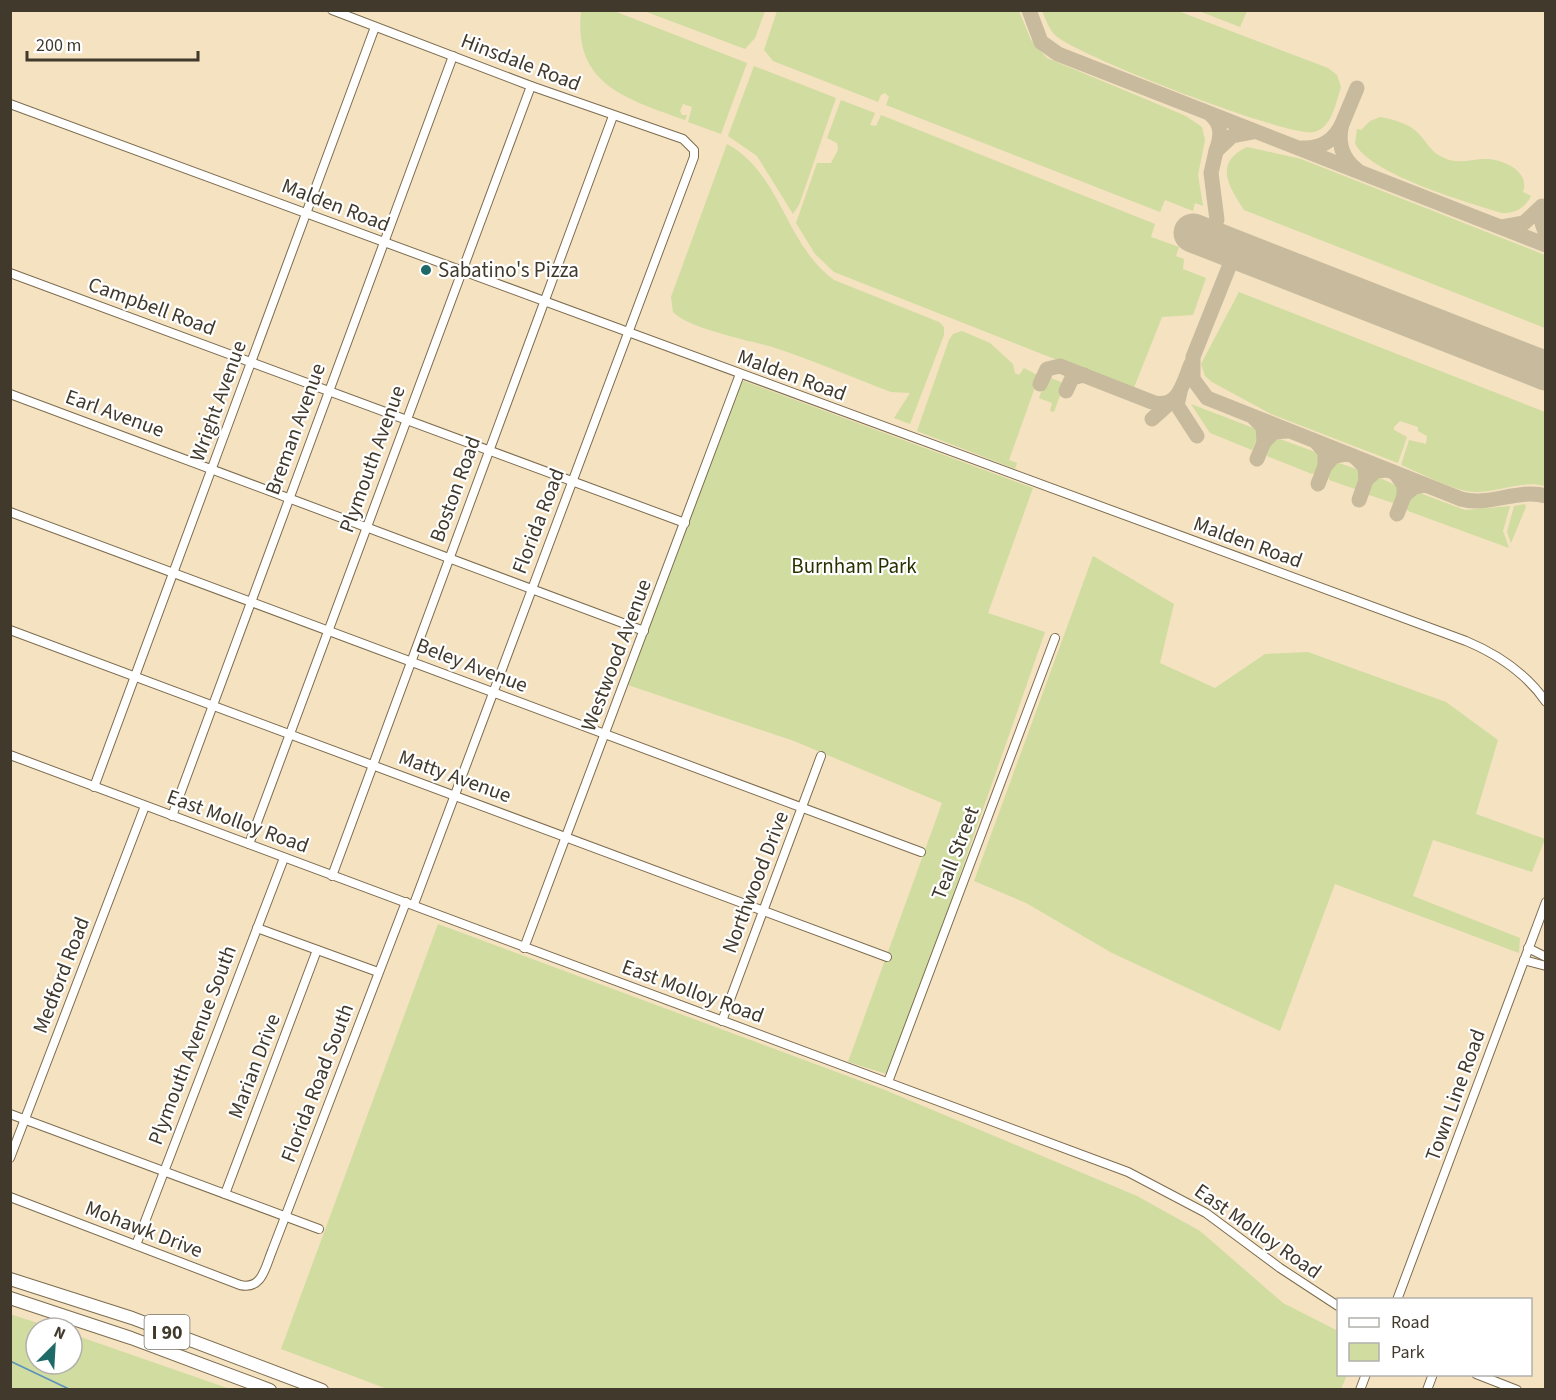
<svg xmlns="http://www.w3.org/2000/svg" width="1556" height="1400" font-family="'Source Sans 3',sans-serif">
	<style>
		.green { fill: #d0dca0 }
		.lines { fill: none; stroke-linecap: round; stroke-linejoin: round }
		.stream { stroke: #5b92bc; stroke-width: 1.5 }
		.taxiway { stroke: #c8ba9d; stroke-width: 15 }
		.runway { stroke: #c8ba9d; stroke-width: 39 }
		.minor-casing { stroke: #7d6d4f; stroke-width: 10 }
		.highway-casing { stroke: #7d6d4f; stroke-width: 14 }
		.minor { stroke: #fff; stroke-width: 8 }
		.highway { stroke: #fff; stroke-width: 12 }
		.poi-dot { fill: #1e6a68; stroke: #fff; stroke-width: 2 }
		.labels { text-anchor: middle; stroke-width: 4.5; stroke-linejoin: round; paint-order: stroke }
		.shield { fill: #fff; stroke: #79746b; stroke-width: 1.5 }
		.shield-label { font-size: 20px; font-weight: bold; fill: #40392c }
		.street-label { font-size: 21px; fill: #40392c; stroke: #fff }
		.poi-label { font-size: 21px; fill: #40392c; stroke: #fff; text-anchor: start }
		.park-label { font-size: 21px; fill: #2a3100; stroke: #fff }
	</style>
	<rect width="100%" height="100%" fill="#f4e2c1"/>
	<!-- green -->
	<g class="green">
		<path d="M581 11H614L747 63 721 134 688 122 692 107 683 104 680 111 682 115H687L685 120C627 99 573 85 581 11Z"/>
		<path d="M644 11 765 10V11L755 38 745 49Z"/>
		<path d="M777 11H1019L1031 40 1047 58 1186 116 1202 127 1205 140 1198 175 1203 206 1195 203 1193 211 1165 200 1160 212 886 105 889 97 885 93 881 95 878 102 773 61 764 50Z"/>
		<path d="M1042 11H1178L1328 68 1337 75 1341 87C1336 102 1332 128 1314 132 1289 138 1075 55 1055 35 1049 29 1045 18 1042 11Z"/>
		<path d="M1199 11H1247L1240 27Z"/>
		<path d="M754 66 836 98 799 205 793 214 757 156 728 136Z"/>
		<path d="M841 100 875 113 870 125 876 126 881 115 1155 224 1151 237 1179 247 1176 256 1184 259 1183 269 1206 278 1193 315 1162 317 1133 390 834 272 815 254 796 223 817 163H831L838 150 837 143 827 138Z"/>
		<path d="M1380 117C1392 119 1410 124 1418 133 1427 142 1431 153 1444 158 1459 165 1473 158 1489 159 1506 161 1530 172 1523 192L1531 196C1525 207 1516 214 1502 213 1470 203 1368 174 1355 143L1357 129 1361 130 1370 121Z"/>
		<path d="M727 144C781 173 786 246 834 280L939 322 944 327V335L910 424 894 418 910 393 891 392C851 377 810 359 769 346 746 340 688 328 673 312L671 297Z"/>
		<path d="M1247 147 1301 159 1545 255V328L1244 210C1229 187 1213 163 1247 147Z"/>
		<path d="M1239 292 1545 412V486C1522 480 1499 492 1476 492 1455 492 1421 473 1401 465L1409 440 1426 444 1427 436 1418 431V427L1400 421 1394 427V430L1407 437 1398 463 1271 414 1212 382 1205 376 1201 364Z"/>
		<path d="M962 331 990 343 1013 364 1015 373 1019 375 1024 368 1039 376 1009 460 1017 463 1015 469 917 431 949 340 953 334Z"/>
		<path d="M1051 378 1061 382 1063 387 1054 412 1050 411 1052 403 1039 398 1045 381Z"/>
		<path d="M744 381 1033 488 988 613 1045 632 890 1075 848 1062 942 803 794 741 628 685 740 382Z"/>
		<path d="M1191 404 1256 429 1259 434 1252 450 1210 433Z"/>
		<path d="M1277 438 1318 453 1320 460 1316 472 1312 474 1267 456 1270 444Z"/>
		<path d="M1336 462 1362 471V480L1358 490 1329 480V473Z"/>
		<path d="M1376 476 1397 486 1398 492 1393 503 1366 494 1369 482Z"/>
		<path d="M1417 492 1465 510 1510 506 1503 531 1509 548 1408 511 1406 508 1411 496Z"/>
		<path d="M1525 504 1526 507 1511 543 1507 532 1514 506Z"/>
		<path d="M1093 556 1174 604 1160 663 1215 688 1265 654 1308 652 1446 702 1498 740 1476 814 1545 839 1532 872 1433 840 1413 896 1520 938 1519 953 1335 884 1280 1031 1112 953 1026 903 974 881Z"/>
		<path d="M438 924 885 1090 1137 1196 1200 1231 1283 1303 1338 1331V1374L1347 1375 1341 1389 390 1390 281 1349Z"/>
		<path d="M10 1314 53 1328H36V1364H72V1334L230 1389H11Z"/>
	</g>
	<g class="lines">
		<!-- stream -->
		<path class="stream" d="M10 1361 71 1390"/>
		<!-- taxiway -->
		<g class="taxiway">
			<path d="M1029 10 1041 42 1058 54 1546 245"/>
			<path d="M1210 114C1223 125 1221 137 1216 151L1232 136 1253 132"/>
			<path d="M1342 124 1357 88"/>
			<path d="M1302 148C1320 149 1334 141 1342 124 1337 142 1342 159 1357 170"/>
			<path d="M1216 151 1211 173 1217 220"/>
			<path d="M1502 227 1524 223 1542 206 1541 220 1546 235"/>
			<path d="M1229 267 1193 357V379L1207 398 1461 499C1489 507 1518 488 1546 496"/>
			<path d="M1040 384 1047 369 1060 366 1152 402C1178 411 1183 383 1191 364"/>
			<path d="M1066 391 1072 378 1084 375"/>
			<path d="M1180 392 1177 405 1197 436"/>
			<path d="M1254 418 1263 427 1264 442 1274 432 1287 431"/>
			<path d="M1152 419 1171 402"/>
			<path d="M1317 443 1325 452V466L1334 456 1347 454"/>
			<path d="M1356 458 1365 467 1366 480 1376 471 1387 470"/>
			<path d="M1257 459 1264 442"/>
			<path d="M1396 474 1404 485V496L1414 487 1425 485"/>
			<path d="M1318 484 1325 466"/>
			<path d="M1359 500 1366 480"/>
			<path d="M1397 514 1404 496"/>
		</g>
		<!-- runway -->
		<path class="runway" d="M1193 233 1546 371"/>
		<defs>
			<g id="minor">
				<path d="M332 10 531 86 683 139 694 150V157L414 904"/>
				<path d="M10 104 1466 641C1497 654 1526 673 1546 702"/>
				<path d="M10 273 685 523"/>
				<path d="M10 394 644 631"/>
				<path d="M10 512 921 852"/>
				<path d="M10 630 887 957"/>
				<path d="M10 755 1128 1172 1206 1213 1280 1268 1338 1306"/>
				<path d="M94 787 375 27"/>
				<path d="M172 816 453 56"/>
				<path d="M249 844 531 86"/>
				<path d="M332 876 613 116"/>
				<path d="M257 928 378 972"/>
				<path d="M524 948 740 374"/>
				<path d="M1528 948 1546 957"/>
				<path d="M1524 960 1546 966"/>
				<path d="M722 1021 821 756"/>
				<path d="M888 1082 1055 638"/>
				<path d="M10 1114 319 1229"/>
				<path d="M10 1158 145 806"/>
				<path d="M225 1194 317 950"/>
				<path d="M10 1197 240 1285C262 1290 265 1268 272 1251L406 902"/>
				<path d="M136 1245 284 858"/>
				<path d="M1397 1300 1546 902"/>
				<path d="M1476 1374 1517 1390"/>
				<path d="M1360 1390 1366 1374"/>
				<path d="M1427 1390 1433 1374"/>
			</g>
			<g id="highway">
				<path d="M10 1279 132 1318 322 1390"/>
				<path d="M10 1298 131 1338 270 1390"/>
			</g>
		</defs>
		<!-- minor casing -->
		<use href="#minor" class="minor-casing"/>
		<!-- highway casing -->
		<use href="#highway" class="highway-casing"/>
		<!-- minor -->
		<use href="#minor" class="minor"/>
		<!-- highway -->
		<use href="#highway" class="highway"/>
	</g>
	<!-- markers -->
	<circle class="poi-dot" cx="426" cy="270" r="6"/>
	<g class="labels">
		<!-- shield labels -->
		<rect class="shield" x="144.5" y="1315" width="45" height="34" rx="4.5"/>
		<g class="shield-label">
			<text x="167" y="1339">I 90</text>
		</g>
		<!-- street labels -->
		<g class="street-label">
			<text transform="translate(521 62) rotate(21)" y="7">Hinsdale Road</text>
			<text transform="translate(336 205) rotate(21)" y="7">Malden Road</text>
			<text transform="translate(152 306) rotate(20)" y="7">Campbell Road</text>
			<text transform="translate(792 375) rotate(20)" y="7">Malden Road</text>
			<text transform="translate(218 401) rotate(-70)" y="7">Wright Avenue</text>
			<text transform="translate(115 413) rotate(20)" y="7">Earl Avenue</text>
			<text transform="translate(295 429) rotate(-70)" y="7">Breman Avenue</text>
			<text transform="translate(372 459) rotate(-70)" y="7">Plymouth Avenue</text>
			<text transform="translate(455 489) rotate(-70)" y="7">Boston Road</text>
			<text transform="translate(538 521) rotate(-69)" y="7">Florida Road</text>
			<text transform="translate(1248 542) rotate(20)" y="7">Malden Road</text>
			<text transform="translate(616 655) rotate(-69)" y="7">Westwood Avenue</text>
			<text transform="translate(472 665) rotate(21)" y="7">Beley Avenue</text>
			<text transform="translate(455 776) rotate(20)" y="7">Matty Avenue</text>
			<text transform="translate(238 821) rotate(20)" y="7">East Molloy Road</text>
			<text transform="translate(955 853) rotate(-69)" y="7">Teall Street</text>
			<text transform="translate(755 882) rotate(-69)" y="7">Northwood Drive</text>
			<text transform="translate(61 975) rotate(-69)" y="7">Medford Road</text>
			<text transform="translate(693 991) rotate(20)" y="7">East Molloy Road</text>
			<text transform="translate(192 1045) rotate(-69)" y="7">Plymouth Avenue South</text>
			<text transform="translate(254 1066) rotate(-69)" y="7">Marian Drive</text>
			<text transform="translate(317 1083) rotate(-69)" y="7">Florida Road South</text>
			<text transform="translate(1455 1095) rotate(-70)" y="7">Town Line Road</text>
			<text transform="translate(144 1229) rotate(21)" y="7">Mohawk Drive</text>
			<text transform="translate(1258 1231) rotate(35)" y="7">East Molloy Road</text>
		</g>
		<!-- poi labels -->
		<g class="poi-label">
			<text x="438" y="277">Sabatino's Pizza</text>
		</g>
		<!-- park labels -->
		<g class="park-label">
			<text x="854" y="573">Burnham Park</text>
		</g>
	</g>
	<!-- border -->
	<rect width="1556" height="1400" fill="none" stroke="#40392c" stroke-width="24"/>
	<!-- legend -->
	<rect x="1337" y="1298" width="195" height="78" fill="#ffffff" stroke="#b3b0ab" stroke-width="1.5"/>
	<rect x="1349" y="1318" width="30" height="9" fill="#ffffff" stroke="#b3b0ab" stroke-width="1.5"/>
	<text x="1391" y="1328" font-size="18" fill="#40392c">Road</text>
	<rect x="1349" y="1343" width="30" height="18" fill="#d0dca0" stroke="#b3b0ab" stroke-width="1.5"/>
	<text x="1391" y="1358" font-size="18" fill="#40392c">Park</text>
	<!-- north arrow -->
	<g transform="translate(54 1346) rotate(24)"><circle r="28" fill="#ffffff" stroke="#b3b0ab" stroke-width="1.5"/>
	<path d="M0-4.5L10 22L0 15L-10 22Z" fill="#1e6a68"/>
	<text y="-9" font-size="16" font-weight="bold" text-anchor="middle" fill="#40392c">N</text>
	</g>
	<!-- scale -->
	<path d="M27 51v9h171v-9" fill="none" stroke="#40392c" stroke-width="3"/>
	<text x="36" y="51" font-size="18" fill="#40392c" stroke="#ffffff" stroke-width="4.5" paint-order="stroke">200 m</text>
</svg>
